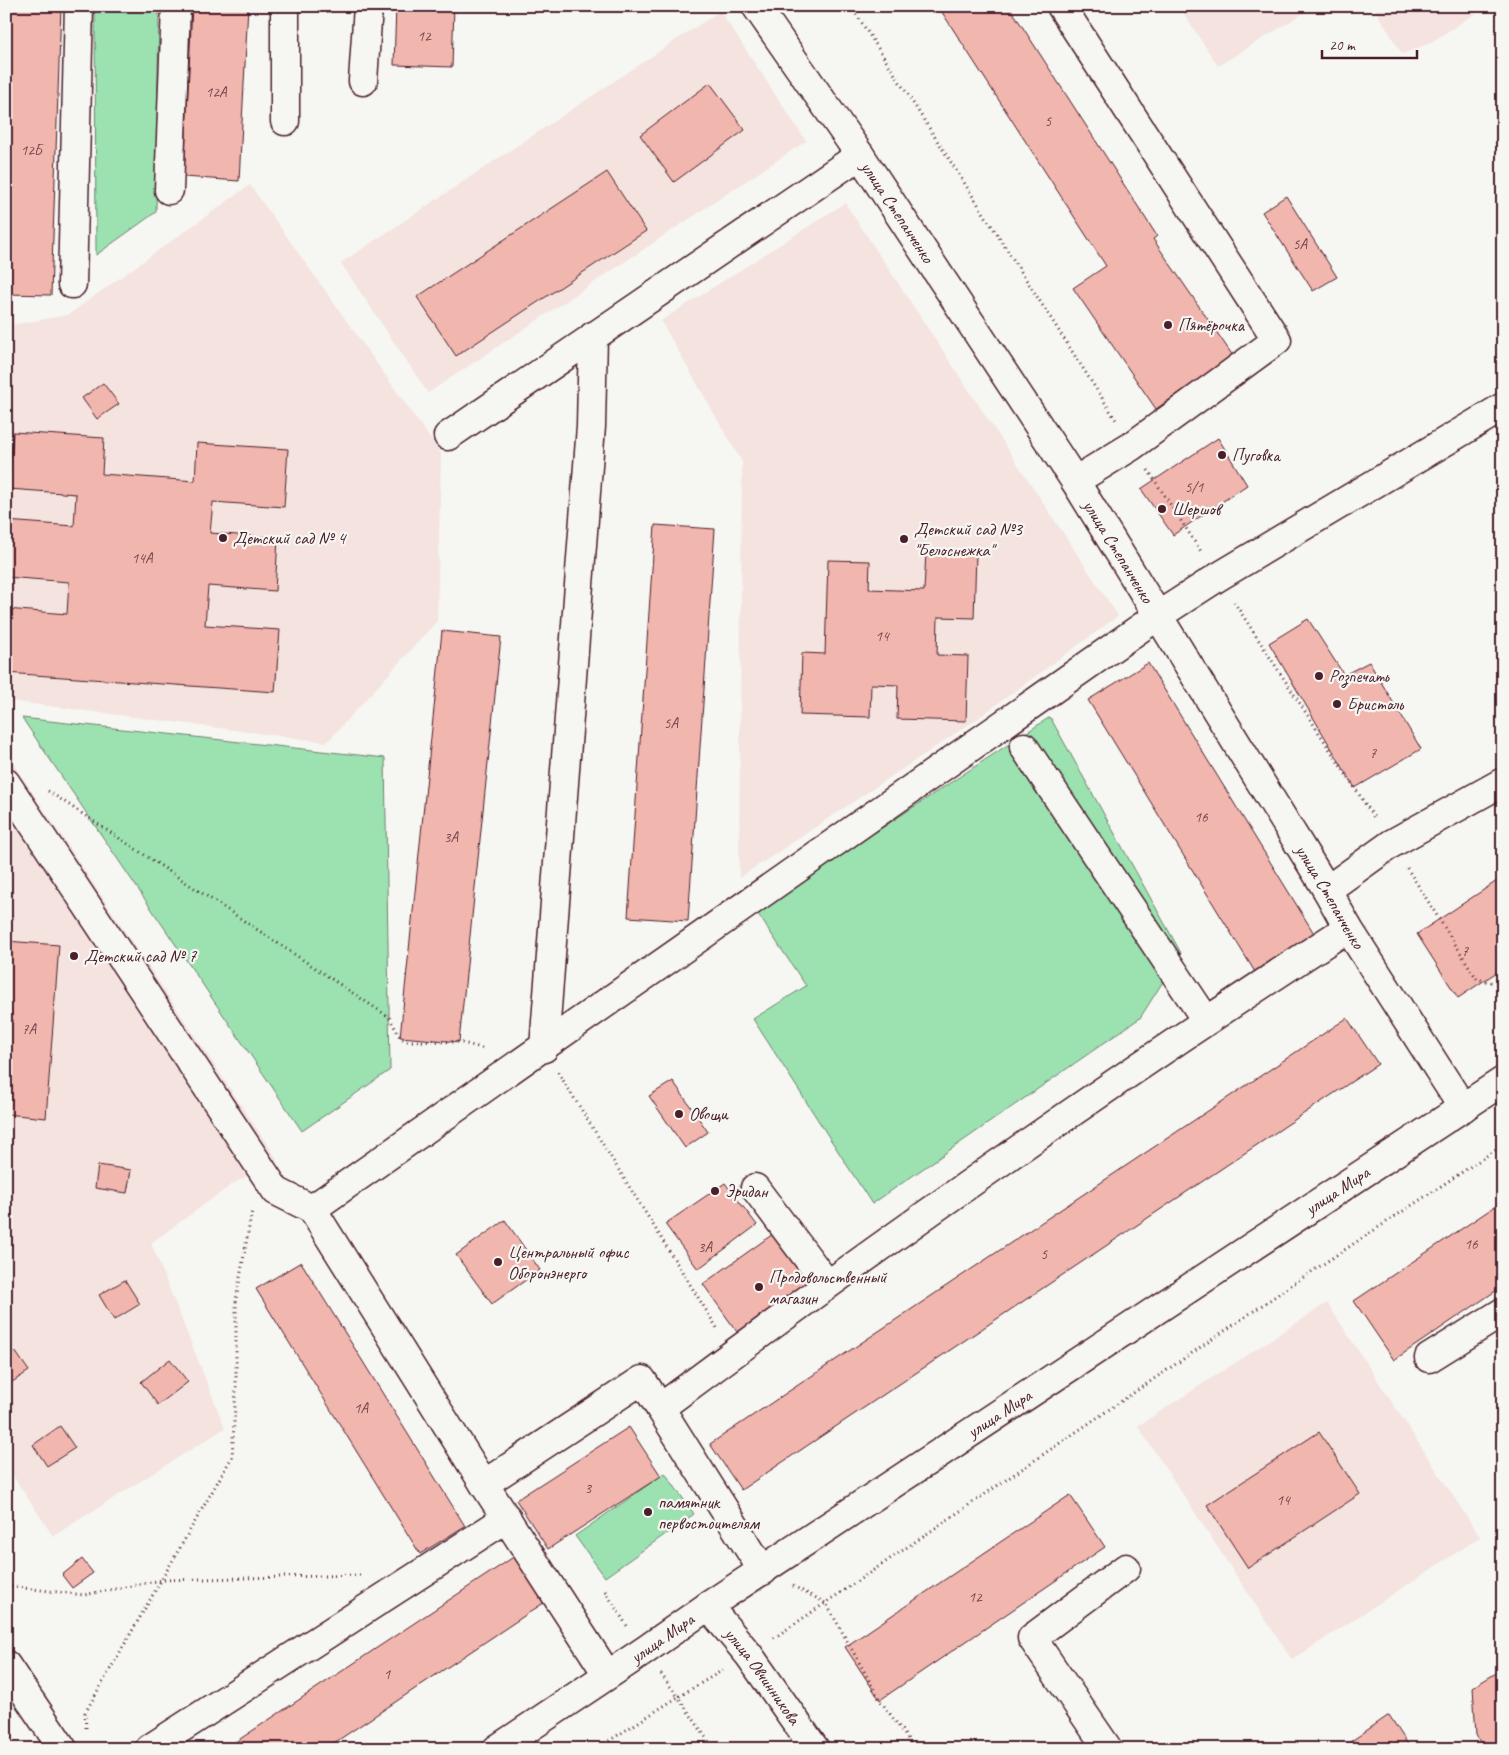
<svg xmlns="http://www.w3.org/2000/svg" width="1509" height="1755" font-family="Caveat,sans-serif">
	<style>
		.built { fill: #f4e3de }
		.green { fill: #9be2b0; stroke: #72806e }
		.building { fill: #f1b6ae; stroke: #4a1f2b }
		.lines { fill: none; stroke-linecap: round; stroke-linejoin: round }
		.minor-casing { stroke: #4a1f2b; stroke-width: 31 }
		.path { stroke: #4a1f2b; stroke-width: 3; stroke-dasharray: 1 4; stroke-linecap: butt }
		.minor { stroke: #f6f6f2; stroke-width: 28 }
		.poi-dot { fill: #4a1f2b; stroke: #f6f6f2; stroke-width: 2 }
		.labels { text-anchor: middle; stroke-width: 4.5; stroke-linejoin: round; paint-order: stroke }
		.number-label { font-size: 15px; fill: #74454c }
		.street-label { font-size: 18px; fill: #4a1f2b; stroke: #f6f6f2 }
		.poi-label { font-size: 18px; fill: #4a1f2b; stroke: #f6f6f2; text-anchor: start }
	</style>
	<rect width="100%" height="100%" fill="#f6f6f2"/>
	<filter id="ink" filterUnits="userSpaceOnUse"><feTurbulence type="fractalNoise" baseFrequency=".02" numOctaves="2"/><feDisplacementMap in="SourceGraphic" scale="10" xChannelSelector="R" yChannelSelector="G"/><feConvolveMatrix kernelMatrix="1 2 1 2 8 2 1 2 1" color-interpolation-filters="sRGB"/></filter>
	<g filter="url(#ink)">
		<!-- built -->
		<g class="built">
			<path d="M1179 6H1315L1218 66Z"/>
			<path d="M1373 6H1487L1428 44 1402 54Z"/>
			<path d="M720 11 806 141 428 393 341 263Z"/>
			<path d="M250 185 441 454 437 621 327 742 10 701 6 695V326L68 315Z"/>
			<path d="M845 203 1118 616 974 721 739 878 742 462 661 321Z"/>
			<path d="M6 753 277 1159 231 1185 151 1243 225 1428 53 1536 6 1465Z"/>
			<path d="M1327 1303 1480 1537 1292 1660 1138 1426Z"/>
		</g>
		<!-- green -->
		<g class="green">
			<path d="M95 6H159L156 212 96 255Z"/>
			<path d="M1050 717 1181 953 1140 1018 872 1204 753 1019 806 986 756 911Z"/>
			<path d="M22 718 385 758 390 1070 302 1131Z"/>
			<path d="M665 1473 694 1514 605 1577 575 1536Z"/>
		</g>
		<!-- building -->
		<g class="building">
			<path d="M6 6H61L51 295 6 294Z"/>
			<path d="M192 6H248L239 181 184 177Z"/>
			<path d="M396 6H454L452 67 394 65Z"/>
			<path d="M938 6H1009L1157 236 1153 239 1233 356 1156 409 1073 288 1106 266Z"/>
			<path d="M710 83 745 130 674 182 640 135Z"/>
			<path d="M607 172 646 231 456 356 417 297Z"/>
			<path d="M1286 196 1337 277 1313 291 1262 212Z"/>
			<path d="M103 383 119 404 97 419 82 398Z"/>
			<path d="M13 432 104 438 102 474 195 481 197 443 288 449 284 507 213 502 210 533 278 538 275 591 208 586 205 625 280 630 275 692 6 673V609L67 614 69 582 6 577V521L74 526 76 494 9 489Z"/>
			<path d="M1218 438 1247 485 1173 535 1141 489Z"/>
			<path d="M655 525 715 529 688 921 628 917Z"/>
			<path d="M926 551 976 553 974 618 938 617 937 655 968 656 966 721 897 719 898 685 871 684 870 717 800 715 802 653 825 654 828 560 870 561 869 589 924 591Z"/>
			<path d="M1308 619 1344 675 1369 662 1421 749 1355 788 1269 643Z"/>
			<path d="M442 631 501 637 459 1042 400 1037Z"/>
			<path d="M1148 663 1315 935 1255 972 1088 700Z"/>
			<path d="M1503 877V968L1458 998 1417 934Z"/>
			<path d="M6 941 59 945 46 1118 6 1114Z"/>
			<path d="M1347 1018 1378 1064 741 1490 710 1444Z"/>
			<path d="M673 1081 708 1132 685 1148 649 1096Z"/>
			<path d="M98 1165 131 1170 127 1193 95 1188Z"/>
			<path d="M725 1183 757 1225 698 1269 665 1224Z"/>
			<path d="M1503 1201V1286L1394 1360 1354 1301Z"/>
			<path d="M505 1220 540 1270 492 1304 456 1255Z"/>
			<path d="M773 1234 815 1290 742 1339 703 1284Z"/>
			<path d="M301 1262 465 1526 420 1554 256 1289Z"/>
			<path d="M125 1280 140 1304 114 1320 99 1295Z"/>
			<path d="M15 1351 29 1371 6 1386V1357Z"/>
			<path d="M170 1359 188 1382 158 1405 141 1382Z"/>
			<path d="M60 1426 75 1448 47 1466 33 1445Z"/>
			<path d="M629 1427 661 1476 548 1549 516 1500Z"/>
			<path d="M1319 1432 1360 1494 1248 1568 1207 1505Z"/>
			<path d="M1070 1495 1105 1547 880 1700 845 1647Z"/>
			<path d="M515 1556 548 1600 325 1749H225Z"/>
			<path d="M82 1559 93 1573 72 1588 62 1575Z"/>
			<path d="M1503 1669V1749H1484L1476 1735 1473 1687Z"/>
			<path d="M1389 1715 1411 1749H1340Z"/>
		</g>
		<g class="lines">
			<defs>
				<g id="minor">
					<path id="s1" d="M756 6 860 155 1075 481 1327 890 1348 928 1463 1108"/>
					<path d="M1061 6 1277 340 1132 446 1075 481"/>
					<path d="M363 81 368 6"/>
					<path d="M285 121V6"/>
					<path d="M169 190 176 6"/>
					<path d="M72 284 79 6"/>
					<path d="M448 436 860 155"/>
					<path d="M1024 747 1206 1020"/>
					<path d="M6 783 276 1191 312 1209 484 1484 607 1674"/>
					<path d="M1327 890 1391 844 1503 782"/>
					<path d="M544 1048 591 426 593 336"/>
					<path d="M755 1188 827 1284"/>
					<path d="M312 1209 1159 615 1218 577 1503 407"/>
					<path d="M1429 1358 1503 1312"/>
					<path d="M484 1484 642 1380 660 1408"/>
					<path d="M763 1571 660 1408C884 1241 1113 1080 1348 928"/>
					<path id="s2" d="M708 1606 749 1655 815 1749"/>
					<path d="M6 1665 63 1749"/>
					<path d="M149 1749 507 1518"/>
					<path id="s3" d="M497 1749 644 1651 708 1606 1503 1081"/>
					<path d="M1108 1749 1032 1638 1126 1568"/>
				</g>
			</defs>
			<!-- minor casing -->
			<use href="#minor" class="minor-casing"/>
			<!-- path -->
			<g class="path">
				<path d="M851 6 1116 420"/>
				<path d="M1148 470 1202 553"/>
				<path d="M1234 602 1375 819"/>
				<path d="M48 791 389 1017 400 1037 406 1041 459 1042 485 1049"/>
				<path d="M1407 868 1477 979 1503 985"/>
				<path d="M558 1072 717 1328"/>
				<path d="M6 1586 84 1595 162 1580 361 1575"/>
				<path d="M793 1586 826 1603 880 1700 915 1749"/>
				<path d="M605 1591 627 1626"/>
				<path d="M774 1638 1302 1278 1503 1145"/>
				<path d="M661 1674 678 1697 723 1670"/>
				<path d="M86 1728 85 1713 232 1457 236 1388V1300L252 1210"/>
				<path d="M596 1749 678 1697 714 1749"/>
			</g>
			<!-- minor -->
			<use href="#minor" class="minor"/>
		</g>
	</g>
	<!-- markers -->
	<g class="poi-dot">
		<circle cx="1168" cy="325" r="5"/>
		<circle cx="1222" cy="455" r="5"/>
		<circle cx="1162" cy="509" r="5"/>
		<circle cx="223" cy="538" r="5"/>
		<circle cx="904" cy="539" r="5"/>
		<circle cx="1319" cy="676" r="5"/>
		<circle cx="1337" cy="704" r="5"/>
		<circle cx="74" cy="956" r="5"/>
		<circle cx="679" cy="1114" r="5"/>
		<circle cx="715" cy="1191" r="5"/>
		<circle cx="498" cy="1262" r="5"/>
		<circle cx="759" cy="1287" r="5"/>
		<circle cx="648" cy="1512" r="5"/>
	</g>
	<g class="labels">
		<!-- number labels -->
		<g class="number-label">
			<text x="424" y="41">12</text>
			<text x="216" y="97">12А</text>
			<text x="1048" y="126">5</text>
			<text x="31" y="155">12Б</text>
			<text x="1300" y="249">5А</text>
			<text x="1194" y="492">5/1</text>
			<text x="142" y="563">14А</text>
			<text x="882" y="641">14</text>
			<text x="671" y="728">5А</text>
			<text x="1373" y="758">7</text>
			<text x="1201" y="822">16</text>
			<text x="451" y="842">3А</text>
			<text x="1465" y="956">7</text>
			<text x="29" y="1034">7А</text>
			<text x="1471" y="1249">16</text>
			<text x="705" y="1252">3А</text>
			<text x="1044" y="1259">5</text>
			<text x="361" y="1413">1А</text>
			<text x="588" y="1493">3</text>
			<text x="1283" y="1505">14</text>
			<text x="975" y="1602">12</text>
			<text x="387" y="1679">1</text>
		</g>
		<!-- street labels -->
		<g class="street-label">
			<text dy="6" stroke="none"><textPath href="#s1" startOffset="250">улица Степанченко</textPath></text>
			<text dy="6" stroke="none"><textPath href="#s1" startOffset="655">улица Степанченко</textPath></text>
			<text dy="6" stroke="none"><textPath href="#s1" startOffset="1060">улица Степанченко</textPath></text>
			<text dy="6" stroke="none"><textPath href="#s3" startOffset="1009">улица Мира</textPath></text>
			<text dy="6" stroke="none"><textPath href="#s3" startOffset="604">улица Мира</textPath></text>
			<text dy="6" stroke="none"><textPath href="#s3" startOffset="199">улица Мира</textPath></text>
			<text dy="6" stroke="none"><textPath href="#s2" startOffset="89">улица Овчинникова</textPath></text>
		</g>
		<!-- poi labels -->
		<g class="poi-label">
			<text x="1178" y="331">Пятёрочка</text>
			<text x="1232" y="461">Пуговка</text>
			<text x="1172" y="515">Шершов</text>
			<text x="914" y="535">Детский сад №3<tspan x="914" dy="21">"Белоснежка"</tspan></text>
			<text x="233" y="544">Детский сад № 4</text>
			<text x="1329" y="682">Розпечать</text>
			<text x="1347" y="710">Бристоль</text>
			<text x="84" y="962">Детский сад № 7</text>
			<text x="689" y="1120">Овощи</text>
			<text x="725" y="1197">Эридан</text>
			<text x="508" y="1258">Центральный офис<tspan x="508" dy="21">Оборонэнерго</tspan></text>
			<text x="769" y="1283">Продовольственный<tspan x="769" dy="21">магазин</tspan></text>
			<text x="658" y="1508">памятник<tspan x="658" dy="21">первостоителям</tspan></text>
		</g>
	</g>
	<!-- margin -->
	<rect width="1509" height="1755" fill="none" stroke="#f6f6f2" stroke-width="25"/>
	<rect x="12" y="12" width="1484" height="1730" fill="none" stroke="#4a1f2b" stroke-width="2" filter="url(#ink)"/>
	<!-- scale -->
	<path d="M1322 50v8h95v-8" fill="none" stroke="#4a1f2b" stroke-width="2.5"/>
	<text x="1329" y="50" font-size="15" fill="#4a1f2b" stroke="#f6f6f2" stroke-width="4" paint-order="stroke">20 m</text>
</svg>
